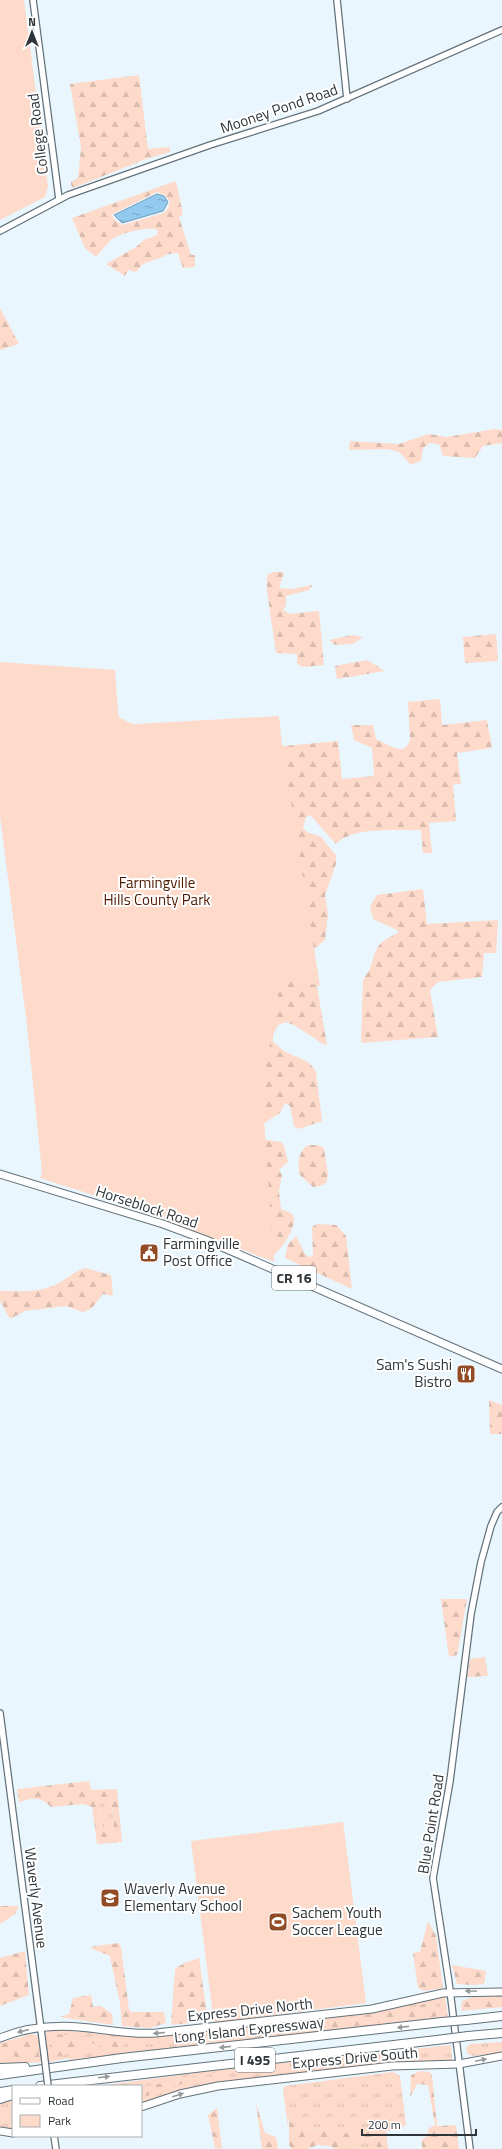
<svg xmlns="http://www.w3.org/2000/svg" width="502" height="2149" font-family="'Titillium Web',sans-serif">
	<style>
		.grass { fill: url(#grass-tufts) }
		.forest { fill: url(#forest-firs); fill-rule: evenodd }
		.park { fill: #fddaca }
		.water { fill: url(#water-ripples); stroke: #739db7 }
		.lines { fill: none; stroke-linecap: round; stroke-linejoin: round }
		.minor-casing { stroke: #64727b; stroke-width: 8 }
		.major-casing { stroke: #64727b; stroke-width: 9 }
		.highway-casing { stroke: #64727b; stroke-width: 10 }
		.minor { stroke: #fff; stroke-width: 5.5 }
		.major { stroke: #fff; stroke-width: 7 }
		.highway { stroke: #fff; stroke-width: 8 }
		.minor-bridge-casing { stroke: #64727b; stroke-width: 8; stroke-linecap: butt }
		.highway-bridge-casing { stroke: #64727b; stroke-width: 10; stroke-linecap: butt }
		.minor-bridge { stroke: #fff; stroke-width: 5.5 }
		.highway-bridge { stroke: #fff; stroke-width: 8 }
		.oneway { fill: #969a9c }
		.labels { text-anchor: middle; stroke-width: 4; stroke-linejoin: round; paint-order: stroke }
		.shield { fill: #fff; stroke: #6d7174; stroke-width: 1 }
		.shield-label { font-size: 14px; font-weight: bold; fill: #2e3438 }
		.street-label { font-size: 15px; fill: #2e3438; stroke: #fff }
		.park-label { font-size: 15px; fill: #4d1a00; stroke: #fff }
		.poi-label { font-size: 15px; fill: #2e3438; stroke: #fff; text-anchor: start }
	</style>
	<defs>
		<pattern id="grass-tufts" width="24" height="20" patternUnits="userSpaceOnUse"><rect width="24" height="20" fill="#fddaca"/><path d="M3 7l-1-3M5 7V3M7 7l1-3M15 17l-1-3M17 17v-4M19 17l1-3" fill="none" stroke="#d9bcae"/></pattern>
		<pattern id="forest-firs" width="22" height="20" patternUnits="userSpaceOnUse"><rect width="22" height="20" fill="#fddaca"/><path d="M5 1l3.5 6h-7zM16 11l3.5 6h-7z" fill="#d9bcae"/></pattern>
		<pattern id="water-ripples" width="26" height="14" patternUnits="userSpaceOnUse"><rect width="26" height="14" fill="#91caee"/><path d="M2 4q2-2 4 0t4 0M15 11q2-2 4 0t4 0" fill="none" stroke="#77a5c2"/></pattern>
	</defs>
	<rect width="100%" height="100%" fill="#e9f6fe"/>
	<!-- grass -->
	<g class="grass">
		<path d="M103 1797 111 1799 114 1826 109 1833 102 1832 100 1804Z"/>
		<path d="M445 1996 448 2017 70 2060 69 2058 49 2062 44 2035 49 2030H58L144 2037 168 2035 379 2011Z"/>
		<path d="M31 2034 36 2035 39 2038 42 2062 0 2065V2043Z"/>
		<path d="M502 2042V2052L498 2053 473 2056 468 2054 466 2048 470 2044Z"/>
		<path d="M451 2045 452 2061 384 2063 224 2082 188 2089 141 2104V2086H98L210 2071Z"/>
		<path d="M393 2072 400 2076 406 2125 399 2129 386 2131V2127L341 2134 327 2129 301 2128 292 2124 289 2114 288 2127 283 2090 285 2086Z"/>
		<path d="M13 2100V2131L0 2129V2103Z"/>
		<path d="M380 2137 376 2149H358L341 2140Z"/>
	</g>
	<!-- forest -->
	<g class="forest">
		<path d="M139 75 148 149 170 147V152L146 159 73 188 71 185V182L78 178 81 147 70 84Z"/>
		<path d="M176 181 183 215 179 217 191 255H195V267L183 268 178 253C165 254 168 255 157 259 146 264 145 260 136 272L128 270 125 276 106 264 136 247 144 240 157 235 158 230C148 226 120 233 111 240 105 245 101 252 96 257L85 248 72 218ZM157 192 165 195 170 202 168 208 164 213 122 225 115 220 111 215Z"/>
		<path d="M0 308 19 344 0 350Z"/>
		<path d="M495 429 502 430V443L483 446 475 458 443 456 439 444 430 443 423 448 421 461 411 465 399 452 388 449 349 450 350 441 399 444 429 434 447 437Z"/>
		<path d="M274 572H284L279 588 291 589 313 585 309 590 286 596V605L283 610 290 614 319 611 324 665 303 667 297 664V654L276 653 267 591V575Z"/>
		<path d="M496 634 498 661 465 663 463 637Z"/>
		<path d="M352 635 363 637 353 644 335 645 329 640Z"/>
		<path d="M367 660 385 671 337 679 335 666Z"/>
		<path d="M0 664 117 716 136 726 285 746 338 741 342 779 374 776 372 748 354 740 351 725H373L376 739C387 743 404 759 410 740L408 702 440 699 442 725 487 720 492 748 457 753 461 784 453 785 456 821 429 823 432 853H423L421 830C397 831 353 826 336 844L310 815 306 817 303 828 307 832 321 837 336 855V864L325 895 328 914 325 940 314 949 316 980 327 1045 323 1044 294 1025 286 1022 278 1025 273 1035V1042C277 1045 280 1048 284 1051 296 1058 309 1058 316 1072L322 1121 299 1129 294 1126 290 1106 285 1103 280 1113 260 1126 261 1139 281 1142 284 1146 288 1162 279 1170 282 1175 279 1192 281 1209 291 1213 294 1217C295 1230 283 1247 273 1256Z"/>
		<path d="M423 889 427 924 498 920 496 953H484L482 977 438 982 430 990 438 1037 361 1043 363 980C381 957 364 948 398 933L397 930 373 919 370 906 377 895Z"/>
		<path d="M308 1145H317L324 1148 328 1175 326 1183 320 1186 313 1187 299 1174C298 1162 298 1152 308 1145Z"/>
		<path d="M317 1224 336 1225 346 1236 352 1289 285 1258 288 1244 296 1236 305 1254 309 1257 313 1256 312 1227Z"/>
		<path d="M85 1268 111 1275 113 1296 103 1294 91 1309 83 1312 66 1306 25 1311 10 1319 0 1301V1291C19 1291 38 1293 55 1285 66 1280 73 1272 85 1268Z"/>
		<path d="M489 1400 502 1405V1434H490Z"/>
		<path d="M441 1599H467L457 1655 449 1657Z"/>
		<path d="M485 1657 488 1676 467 1677 470 1659Z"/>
		<path d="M89 1781 91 1790 117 1789 122 1842 97 1844 92 1807 84 1804 51 1807C40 1796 33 1798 19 1802L17 1789ZM103 1797 111 1799 114 1826 109 1833 102 1832 100 1804Z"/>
		<path d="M0 1906H19L15 1914 0 1924Z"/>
		<path d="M428 1921 436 1936 443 1988 424 1991 418 1988 413 1953 420 1952Z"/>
		<path d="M119 1943 121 1946 129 2010 132 2012H164L166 2023 150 2028 122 2026 120 2003 110 1956 90 1948 95 1946Z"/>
		<path d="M25 1951 29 1995 0 2006V1958Z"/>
		<path d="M199 1958 208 2021 171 2025 175 1969 184 1963Z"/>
		<path d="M452 1965 486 1971 484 1984 473 1985 457 1984Z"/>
		<path d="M91 1995 93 2007 101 2006 112 2014 113 2025 60 2017 69 2014 73 1998Z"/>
		<path d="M502 1996V2007L461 2011 462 2001 472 1997Z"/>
		<path d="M428 2003 436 2004 440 2016 234 2040 149 2043 333 2020 414 2007Z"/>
		<path d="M55 2034 128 2041 121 2048 103 2047 92 2043 83 2045 64 2055 52 2058 51 2041Z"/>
		<path d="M27 2036 38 2043 39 2061 20 2062 13 2053 0 2055V2045Z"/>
		<path d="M222 2070 141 2098V2089L144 2087Z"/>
		<path d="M420 2071 430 2072 432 2075 437 2126 456 2125 459 2149H422V2139L427 2136 429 2128 435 2125 428 2085 417 2084 410 2097 411 2075Z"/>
		<path d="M256 2103 265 2133 276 2137 278 2149H262Z"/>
		<path d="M217 2108 222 2149 215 2148 208 2115Z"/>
		<path d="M289 2113 292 2124 301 2128 327 2129 341 2134 386 2127 388 2149H376L379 2137 342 2140 358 2149H337L329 2146 318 2145 307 2149H292L289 2145Z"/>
	</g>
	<!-- park -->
	<g class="park">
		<path d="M0 0H24L48 186 45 197 0 220Z"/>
		<path d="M0 662 115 670 119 725 279 716 282 745 320 986 281 977 262 1091 274 1262 149 1213 40 1178 42 1172 27 1025 0 816Z"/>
		<path d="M343 1822 366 2003 214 2023 191 1841Z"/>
	</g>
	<!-- water -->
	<path class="water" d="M157 194 164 196 168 202 163 211 122 223 114 215Z"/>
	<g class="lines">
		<defs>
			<g id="minor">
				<path d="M33 0 59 199"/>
				<path d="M337 0 347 99"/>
				<path d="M0 231 68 195 210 145 318 111 502 30"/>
				<path d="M0 1713 44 2053"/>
				<path d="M54 2136 56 2149"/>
				<path d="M470 2149 449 1983 433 1878 450 1781 471 1614 481 1562 491 1526 497 1512 502 1507"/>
			</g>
			<g id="major">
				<path d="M0 1174 163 1224 206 1240 502 1369"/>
				<path d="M0 2038C25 2028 53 2025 79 2027 105 2029 130 2035 156 2033L372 2009 443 1993 502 1992"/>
				<path d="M141 2107 180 2094 218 2086 392 2066 459 2064 502 2056"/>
				<path d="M0 2131 13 2133"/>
			</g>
			<g id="highway">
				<path d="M466 2020 502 2016"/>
				<path d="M468 2036 502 2033"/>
				<path d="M0 2068 25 2067"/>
				<path d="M0 2075 122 2058 442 2022"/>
				<path d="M40 2086 445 2039"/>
				<path d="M0 2092 13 2090"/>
				<path d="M0 2099 13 2095"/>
			</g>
		</defs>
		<!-- minor casing -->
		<use href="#minor" class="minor-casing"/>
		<!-- major casing -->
		<use href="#major" class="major-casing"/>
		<!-- highway casing -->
		<use href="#highway" class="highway-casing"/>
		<!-- minor -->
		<use href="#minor" class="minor"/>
		<!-- major -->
		<use href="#major" class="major"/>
		<!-- highway -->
		<use href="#highway" class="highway"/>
		<defs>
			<path id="minor-bridge" d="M44 2053 48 2086"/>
			<g id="highway-bridge">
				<path d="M442 2022 466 2020"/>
				<path d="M445 2039 468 2036"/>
			</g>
		</defs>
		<!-- minor-bridge casing -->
		<use href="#minor-bridge" class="minor-bridge-casing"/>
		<!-- highway-bridge casing -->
		<use href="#highway-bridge" class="highway-bridge-casing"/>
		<!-- minor-bridge -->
		<use href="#minor-bridge" class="minor-bridge"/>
		<!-- highway-bridge -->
		<use href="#highway-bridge" class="highway-bridge"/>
	</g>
	<!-- one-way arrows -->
	<defs><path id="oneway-solid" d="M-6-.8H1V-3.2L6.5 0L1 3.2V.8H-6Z"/></defs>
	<g class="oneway">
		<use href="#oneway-solid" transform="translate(471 1991) rotate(-180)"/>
		<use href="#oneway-solid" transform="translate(403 2027) rotate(174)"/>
		<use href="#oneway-solid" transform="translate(23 2031) rotate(167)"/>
		<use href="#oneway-solid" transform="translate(159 2033) rotate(175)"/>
		<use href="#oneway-solid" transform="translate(225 2047) rotate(174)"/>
		<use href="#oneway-solid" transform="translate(481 2060) rotate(-12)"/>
		<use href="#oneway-solid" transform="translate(104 2077) rotate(-7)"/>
		<use href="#oneway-solid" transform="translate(178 2095) rotate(-17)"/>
	</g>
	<!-- icons -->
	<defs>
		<symbol id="civic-square" viewBox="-11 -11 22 22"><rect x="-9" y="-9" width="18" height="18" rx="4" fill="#914b25" stroke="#fff"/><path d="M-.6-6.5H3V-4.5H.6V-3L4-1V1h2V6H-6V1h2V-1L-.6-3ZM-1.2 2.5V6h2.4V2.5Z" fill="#fff"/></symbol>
		<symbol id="restaurant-square" viewBox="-11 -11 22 22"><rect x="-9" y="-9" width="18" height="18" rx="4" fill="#914b25" stroke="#fff"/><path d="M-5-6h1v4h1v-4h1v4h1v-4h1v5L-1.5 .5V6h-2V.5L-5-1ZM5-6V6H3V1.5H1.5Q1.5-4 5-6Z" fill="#fff"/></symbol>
		<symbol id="school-square" viewBox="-11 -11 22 22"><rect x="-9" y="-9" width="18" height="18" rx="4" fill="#914b25" stroke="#fff"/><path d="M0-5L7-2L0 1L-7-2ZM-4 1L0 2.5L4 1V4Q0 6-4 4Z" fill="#fff"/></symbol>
		<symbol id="stadium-square" viewBox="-11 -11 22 22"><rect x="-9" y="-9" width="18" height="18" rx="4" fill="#914b25" stroke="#fff"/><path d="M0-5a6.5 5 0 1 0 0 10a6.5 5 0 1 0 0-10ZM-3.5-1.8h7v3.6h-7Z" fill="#fff"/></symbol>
	</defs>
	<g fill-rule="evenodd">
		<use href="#civic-square" x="138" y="1242" width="22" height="22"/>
		<use href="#restaurant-square" x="455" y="1363" width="22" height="22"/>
		<use href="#school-square" x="99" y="1887" width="22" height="22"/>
		<use href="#stadium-square" x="267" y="1911" width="22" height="22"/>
	</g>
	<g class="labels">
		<!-- shield labels -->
		<g class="shield">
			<rect x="272" y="1266" width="44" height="24" rx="3"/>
			<rect x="235" y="2048" width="40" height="24" rx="3"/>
		</g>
		<g class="shield-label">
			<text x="294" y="1283">CR 16</text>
			<text x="255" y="2065">I 495</text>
		</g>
		<!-- street labels -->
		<g class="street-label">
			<text transform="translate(279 109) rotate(-19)" y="5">Mooney Pond Road</text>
			<text transform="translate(38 134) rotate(-97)" y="5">College Road</text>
			<text transform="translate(147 1207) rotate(18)" y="5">Horseblock Road</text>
			<text transform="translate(431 1824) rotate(-81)" y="5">Blue Point Road</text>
			<text transform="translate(36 1898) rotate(83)" y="5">Waverly Avenue</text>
			<text transform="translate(250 2010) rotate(-6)" y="5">Express Drive North</text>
			<text transform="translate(249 2030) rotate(-6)" y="5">Long Island Expressway</text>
			<text transform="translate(355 2058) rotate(-5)" y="5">Express Drive South</text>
		</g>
		<!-- park labels -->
		<g class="park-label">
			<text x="157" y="888">Farmingville<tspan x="157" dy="17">Hills County Park</tspan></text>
		</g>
		<!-- poi labels -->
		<g class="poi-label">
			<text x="163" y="1249">Farmingville<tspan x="163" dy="17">Post Office</tspan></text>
			<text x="452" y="1370" text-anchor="end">Sam's Sushi<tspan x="452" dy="17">Bistro</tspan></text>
			<text x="124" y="1894">Waverly Avenue<tspan x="124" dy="17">Elementary School</tspan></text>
			<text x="292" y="1918">Sachem Youth<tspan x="292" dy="17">Soccer League</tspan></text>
		</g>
	</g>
	<!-- legend -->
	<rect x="12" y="2085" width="130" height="52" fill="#ffffff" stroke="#abaeaf"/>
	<rect x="20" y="2098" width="20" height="6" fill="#ffffff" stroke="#abaeaf"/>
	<text x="48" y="2105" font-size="12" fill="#2e3438">Road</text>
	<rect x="20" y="2115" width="20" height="12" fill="#fddaca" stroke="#abaeaf"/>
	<text x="48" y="2125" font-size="12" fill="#2e3438">Park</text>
	<!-- north arrow -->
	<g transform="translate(32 32)" stroke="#ffffff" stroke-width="3" paint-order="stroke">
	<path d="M0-3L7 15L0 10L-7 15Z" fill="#2e3438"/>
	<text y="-6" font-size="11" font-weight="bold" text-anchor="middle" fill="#2e3438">N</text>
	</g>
	<!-- scale -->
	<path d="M362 2129v6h114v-6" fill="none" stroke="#2e3438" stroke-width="2"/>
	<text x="368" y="2129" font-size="12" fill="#2e3438" stroke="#ffffff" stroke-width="3" paint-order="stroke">200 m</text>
</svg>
